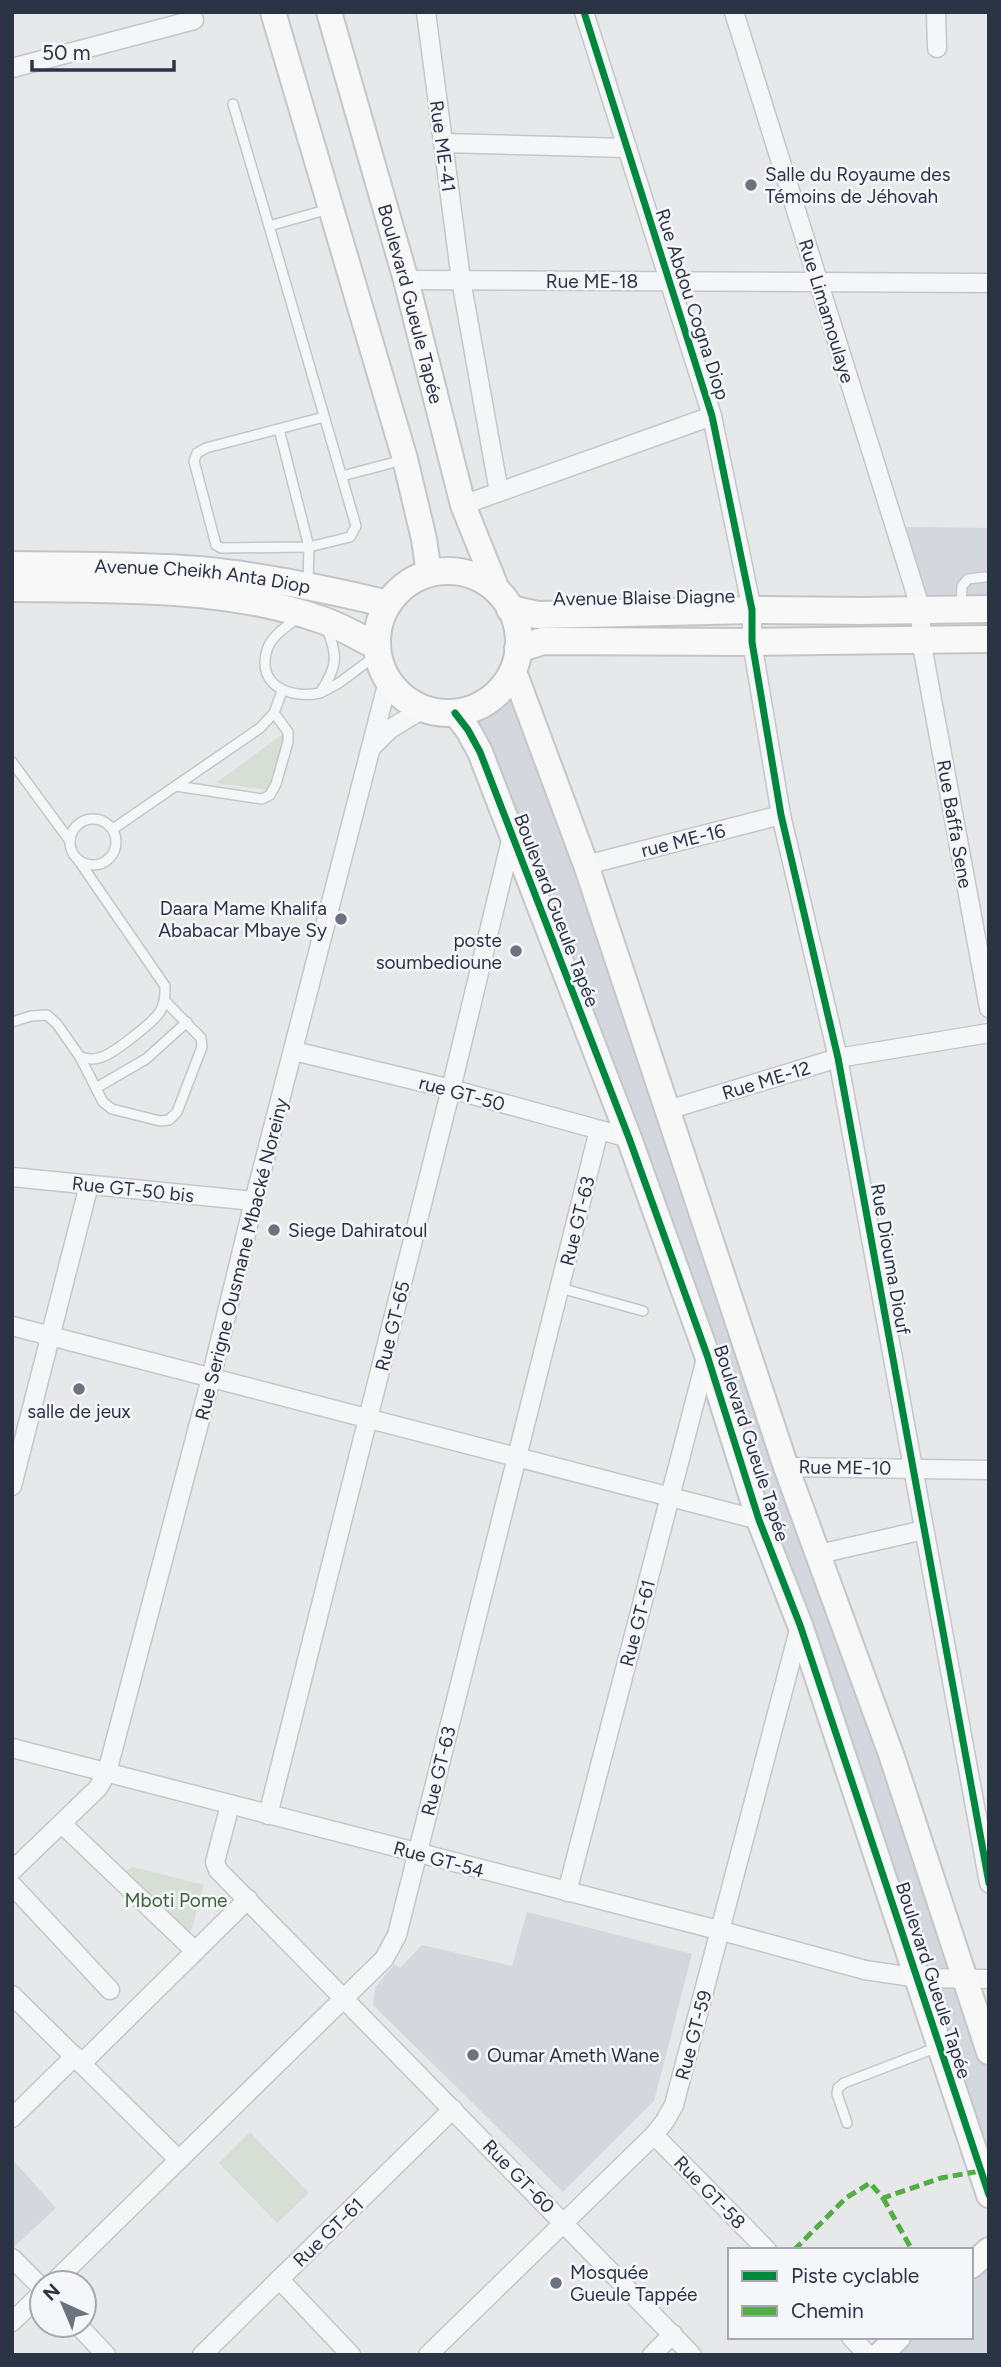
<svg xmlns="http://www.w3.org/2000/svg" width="1001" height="2367" font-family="Figtree,sans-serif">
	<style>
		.built { fill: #d4d7dd }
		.green { fill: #d6ded6 }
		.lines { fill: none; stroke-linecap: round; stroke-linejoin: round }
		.lane-casing { stroke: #c4c6c8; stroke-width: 12 }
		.street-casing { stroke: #c4c6c8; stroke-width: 21 }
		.secondary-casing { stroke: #c4c6c8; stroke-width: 28 }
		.primary-casing { stroke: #c2c5c8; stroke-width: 30 }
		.lane { stroke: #f5f6f7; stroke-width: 9 }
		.street { stroke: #f5f6f7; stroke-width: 18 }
		.secondary { stroke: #f8f8f8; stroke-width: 24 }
		.primary { stroke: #f8f8f8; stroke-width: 26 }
		.quiet { stroke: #54ac47; stroke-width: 5; stroke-dasharray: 10 5; stroke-linecap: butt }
		.cycleway-casing { stroke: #f4f6f9; stroke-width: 11 }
		.cycleway { stroke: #00873e; stroke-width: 7 }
		.poi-dot { fill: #6c737f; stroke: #f4f6f9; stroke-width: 2.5 }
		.labels { text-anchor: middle; stroke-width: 5; stroke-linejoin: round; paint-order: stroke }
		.street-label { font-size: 19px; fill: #2b3445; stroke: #f4f6f9 }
		.poi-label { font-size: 19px; fill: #2b3445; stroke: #f4f6f9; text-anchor: start }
		.park-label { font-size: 19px; fill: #3f6138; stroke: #f4f6f9 }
	</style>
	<rect width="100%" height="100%" fill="#e6e8ea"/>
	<!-- built -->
	<g class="built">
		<path d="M905 527 989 528V603H926Z"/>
		<path d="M515 699 776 1470 989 2051V2169L707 1355 474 716Z"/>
		<path d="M527 1912 692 1954 654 2101 563 2192 373 2005 375 1988 394 1964 400 1968 422 1945 512 1966Z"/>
		<path d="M12 2159 56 2208 14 2247 12 2245Z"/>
		<path d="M989 2257V2355H890L908 2337H971V2274Z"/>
	</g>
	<!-- green -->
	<g class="green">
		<path d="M284 733 283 755 267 790 216 783Z"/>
		<path d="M133 1867 204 1885 188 1941 117 1875Z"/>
		<path d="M250 2132 309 2193 277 2223 219 2163Z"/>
	</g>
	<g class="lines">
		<defs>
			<g id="lane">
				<path d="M233 104 269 226"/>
				<path d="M279 429 309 547 221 548 216 545 194 461 197 453 206 448 324 417"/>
				<path d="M342 476 403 460"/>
				<path d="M308 583 309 547 350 537 356 526 269 226 329 209"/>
				<path d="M961 608 962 586 968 579 985 577"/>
				<path d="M298 618C287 626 271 636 267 650 256 686 291 699 320 693 337 667 339 657 326 627"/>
				<path d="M322 692 339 683 378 654"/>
				<path d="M12 762 70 841"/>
				<path d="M176 786 262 799 270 795 276 784 288 742V732L274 713"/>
				<circle cx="93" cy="842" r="23"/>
				<path d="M113 829 260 728 274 713 282 691"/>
				<path d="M12 1022 31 1016 47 1015 57 1024 80 1057C88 1059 94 1060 102 1057 114 1053 151 1024 159 1013 165 1005 165 995 165 986L79 861"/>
				<path d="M80 1057 103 1102 112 1109 160 1121 169 1120 177 1112 202 1047 201 1038 165 1001"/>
				<path d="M96 1088 146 1059 187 1022"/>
				<path d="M560 1288 643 1311"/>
				<path d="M847 2123 837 2094 838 2088 844 2083 938 2047"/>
			</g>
			<g id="street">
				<path d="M426 12 461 280 499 492"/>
				<path d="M584 12 712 416 752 610V642L781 815 838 1058 989 1883"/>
				<path d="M734 12 921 610V640L989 1008"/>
				<path d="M936 12 937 48"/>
				<path d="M12 68 194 20"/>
				<path d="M443 143 627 148"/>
				<path d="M406 280 989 283"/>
				<path d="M463 505 712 416"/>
				<path d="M373 746 390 729 423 709"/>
				<path d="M586 865 781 815"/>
				<path d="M294 1051 451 1089 629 1138"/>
				<path d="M668 1110 838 1058 989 1033"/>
				<path d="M12 1177 254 1201"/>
				<path d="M12 1326 759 1520"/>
				<path d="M786 1467 989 1470"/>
				<path d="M12 1486 89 1185"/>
				<path d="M819 1554 924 1530"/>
				<path d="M12 1748 722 1931 865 1970 919 1978 989 1979"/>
				<path d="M230 1805 215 1862 218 1870 692 2355"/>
				<path d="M268 1815 451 1089 512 836"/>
				<path d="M62 1824 195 1951"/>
				<path d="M12 1871 98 1788 107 1772 211 1378 254 1201 388 681"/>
				<path d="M12 1885 110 1990"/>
				<path d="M567 1892 707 1355"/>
				<path d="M12 1995 179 2160"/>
				<path d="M82 2063 248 1899"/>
				<path d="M12 2118 75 2056"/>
				<path d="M654 2135 767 2250"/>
				<path d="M12 2258 42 2288"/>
				<path d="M279 2279 351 2355"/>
				<path d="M53 2283 384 1959 397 1935 599 1130"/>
				<path d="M12 2322 42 2293"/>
				<path d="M78 2325 106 2355"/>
				<path d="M851 2337 868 2355"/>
				<path d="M202 2355 453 2109"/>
				<path d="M428 2355 654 2135 665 2121 674 2105 800 1626"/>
				<path d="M652 2355 673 2334"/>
			</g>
			<g id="secondary">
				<path d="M273 12 405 459 424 539 429 574"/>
				<path id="s1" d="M329 12 406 280 463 505 498 592"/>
				<path d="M513 669 586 865 786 1467 892 1757 989 2052"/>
				<path d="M455 713 468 730 480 752 629 1138 707 1355 759 1520 800 1625 989 2195"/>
				<path d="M971 2266 989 2250"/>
				<path d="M880 2355 898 2337"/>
			</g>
			<g id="primary">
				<path id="s2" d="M12 565C75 566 137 565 199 570 263 576 326 589 388 604"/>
				<circle cx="448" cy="642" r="71"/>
				<path d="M12 588C109 589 227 586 319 619 339 625 358 637 377 646"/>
				<path d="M510 609 538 615 752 610 861 611 989 609"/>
				<path d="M518 649 543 641 752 642 989 639"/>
			</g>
		</defs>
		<!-- lane casing -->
		<use href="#lane" class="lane-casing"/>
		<!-- street casing -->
		<use href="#street" class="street-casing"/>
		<!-- secondary casing -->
		<use href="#secondary" class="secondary-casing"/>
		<!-- primary casing -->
		<use href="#primary" class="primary-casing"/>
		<!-- lane -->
		<use href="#lane" class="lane"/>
		<!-- street -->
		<use href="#street" class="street"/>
		<!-- secondary -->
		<use href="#secondary" class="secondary"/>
		<!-- primary -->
		<use href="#primary" class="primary"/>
		<!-- quiet -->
		<g class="quiet">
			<path d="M883 2198 912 2250"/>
			<path d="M794 2250 846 2198 870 2183 883 2198 941 2178 980 2171"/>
		</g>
		<defs>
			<g id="cycleway">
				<path d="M584 12 712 416 752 610V642L781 815 838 1058 989 1883"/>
				<path d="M455 713 468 730 480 752 629 1138 707 1355 759 1520 800 1625 989 2195"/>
			</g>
		</defs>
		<!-- cycleway casing -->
		<use href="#cycleway" class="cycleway-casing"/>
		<!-- cycleway -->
		<use href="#cycleway" class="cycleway"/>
	</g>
	<!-- markers -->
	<g class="poi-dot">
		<circle cx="751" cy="185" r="7"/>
		<circle cx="341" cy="919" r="7"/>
		<circle cx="516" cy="951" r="7"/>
		<circle cx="274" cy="1230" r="7"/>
		<circle cx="79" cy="1389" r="7"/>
		<circle cx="473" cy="2055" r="7"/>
		<circle cx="556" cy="2283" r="7"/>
	</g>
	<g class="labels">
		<!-- street labels -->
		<g class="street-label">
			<text transform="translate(443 146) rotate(82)" y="7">Rue ME-41</text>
			<text x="592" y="288">Rue ME-18</text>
			<text dy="7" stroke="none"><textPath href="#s1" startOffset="303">Boulevard Gueule Tapée</textPath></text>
			<text transform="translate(693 304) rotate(72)" y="7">Rue Abdou Cogna Diop</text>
			<text transform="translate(827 311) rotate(73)" y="7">Rue Limamoulaye</text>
			<text dy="7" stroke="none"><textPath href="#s2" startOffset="191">Avenue Cheikh Anta Diop</textPath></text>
			<text transform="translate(644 597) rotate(-1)" y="7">Avenue Blaise Diagne</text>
			<text transform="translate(955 824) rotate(80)" y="7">Rue Baffa Sene</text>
			<text transform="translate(683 840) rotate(-14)" y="7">rue ME-16</text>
			<text transform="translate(557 910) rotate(69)" y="7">Boulevard Gueule Tapée</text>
			<text transform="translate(766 1080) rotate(-17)" y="7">Rue ME-12</text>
			<text transform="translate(462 1093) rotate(15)" y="7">rue GT-50</text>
			<text transform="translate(133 1189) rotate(6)" y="7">Rue GT-50 bis</text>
			<text transform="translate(577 1221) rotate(-76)" y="7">Rue GT-63</text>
			<text transform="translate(241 1259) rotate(-76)" y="7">Rue Serigne Ousmane Mbacké Noreiny</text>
			<text transform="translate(891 1259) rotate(80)" y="7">Rue Diouma Diouf</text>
			<text transform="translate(392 1326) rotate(-76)" y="7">Rue GT-65</text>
			<text transform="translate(752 1443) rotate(72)" y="7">Boulevard Gueule Tapée</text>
			<text transform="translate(845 1467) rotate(1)" y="7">Rue ME-10</text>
			<text transform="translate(637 1623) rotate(-75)" y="7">Rue GT-61</text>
			<text transform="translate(438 1771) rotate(-76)" y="7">Rue GT-63</text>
			<text transform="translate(439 1859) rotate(15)" y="7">Rue GT-54</text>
			<text transform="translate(934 1980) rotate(72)" y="7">Boulevard Gueule Tapée</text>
			<text transform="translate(693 2035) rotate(-75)" y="7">Rue GT-59</text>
			<text transform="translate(519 2176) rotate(46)" y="7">Rue GT-60</text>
			<text transform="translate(710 2192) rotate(46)" y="7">Rue GT-58</text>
			<text transform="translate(328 2232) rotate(-44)" y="7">Rue GT-61</text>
		</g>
		<!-- poi labels -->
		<g class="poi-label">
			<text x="765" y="181">Salle du Royaume des<tspan x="765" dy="22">Témoins de Jéhovah</tspan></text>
			<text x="327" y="915" text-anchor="end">Daara Mame Khalifa<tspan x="327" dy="22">Ababacar Mbaye Sy</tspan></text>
			<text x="502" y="947" text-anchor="end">poste<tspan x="502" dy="22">soumbedioune</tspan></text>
			<text x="288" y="1237">Siege Dahiratoul</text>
			<text x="79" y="1418" text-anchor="middle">salle de jeux</text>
			<text x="487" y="2062">Oumar Ameth Wane</text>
			<text x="570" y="2279">Mosquée<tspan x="570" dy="22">Gueule Tappée</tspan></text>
		</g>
		<!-- park labels -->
		<g class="park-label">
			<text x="176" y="1907">Mboti Pome</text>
		</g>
	</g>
	<!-- border -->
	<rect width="1001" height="2367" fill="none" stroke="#2b3445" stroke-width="28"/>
	<!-- legend -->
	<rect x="728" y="2248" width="245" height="91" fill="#f4f6f9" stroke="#a4a8b1" stroke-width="2"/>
	<rect x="742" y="2271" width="35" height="10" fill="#00873e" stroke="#a4a8b1" stroke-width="2"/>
	<text x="791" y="2283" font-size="21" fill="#2b3445">Piste cyclable</text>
	<rect x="742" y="2306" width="35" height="10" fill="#54ac47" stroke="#a4a8b1" stroke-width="2"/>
	<text x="791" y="2318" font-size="21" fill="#2b3445">Chemin</text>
	<!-- north arrow -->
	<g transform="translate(63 2304) rotate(316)"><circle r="33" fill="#f4f6f9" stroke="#a4a8b1" stroke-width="2"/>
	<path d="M0-5L12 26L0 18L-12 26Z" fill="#6c737f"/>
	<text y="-10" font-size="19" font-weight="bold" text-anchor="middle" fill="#2b3445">N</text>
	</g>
	<!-- scale -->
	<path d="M32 60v10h142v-10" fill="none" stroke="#2b3445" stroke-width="3.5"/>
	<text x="42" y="60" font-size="21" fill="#2b3445" stroke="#f4f6f9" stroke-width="5" paint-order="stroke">50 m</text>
</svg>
